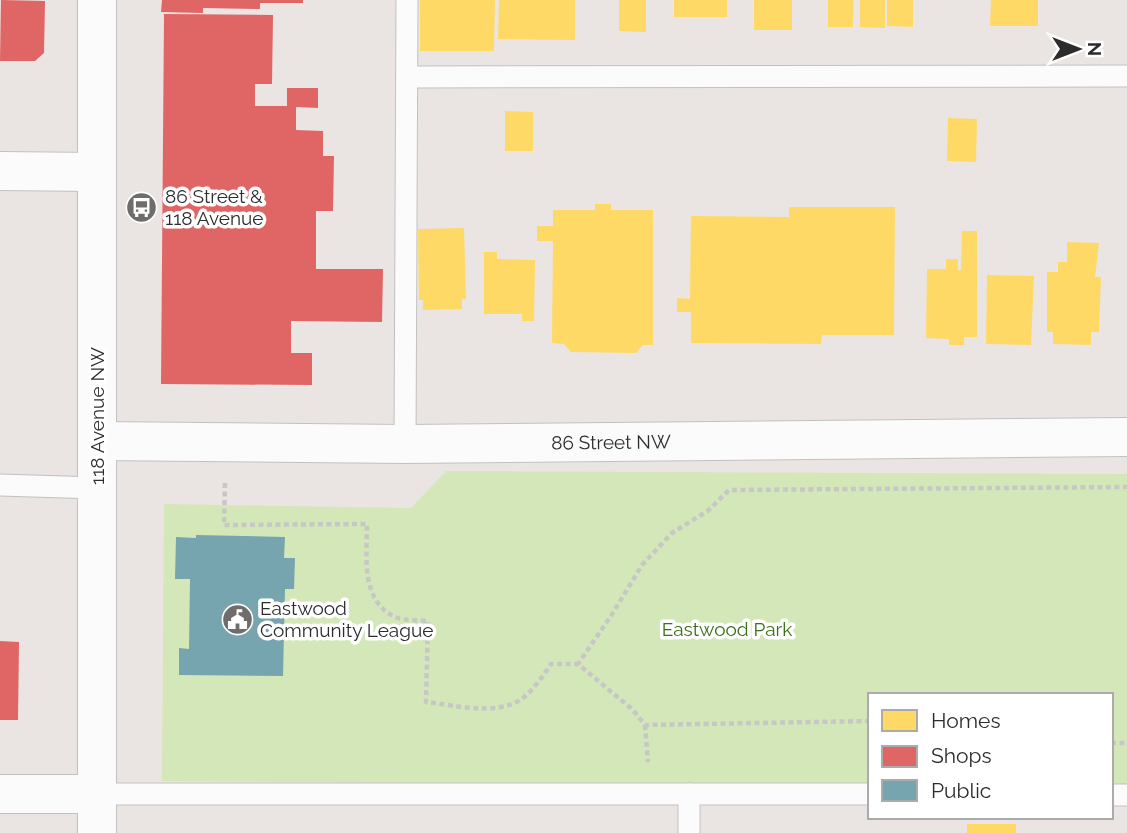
<svg xmlns="http://www.w3.org/2000/svg" width="1127" height="833" font-family="Raleway,sans-serif">
	<style>
		.green { fill: #d4e7b9 }
		.homes { fill: #ffd966 }
		.shops { fill: #e06666 }
		.public { fill: #76a5af }
		.lines { fill: none; stroke-linecap: round; stroke-linejoin: round }
		.lane-casing { stroke: #c2c1c1; stroke-width: 23 }
		.street-casing { stroke: #c2c1c1; stroke-width: 40 }
		.secondary-casing { stroke: #c2c1c1; stroke-width: 40 }
		.path { stroke: #c7c7c6; stroke-width: 4.5; stroke-dasharray: 5 3.5; stroke-linecap: butt }
		.lane { stroke: #fcfbfb; stroke-width: 21 }
		.street { stroke: #fcfbfb; stroke-width: 38 }
		.secondary { stroke: #fcfbfb; stroke-width: 38 }
		.labels { text-anchor: middle; stroke-width: 7; stroke-linejoin: round; paint-order: stroke }
		.poi-label { font-size: 19px; fill: #2c2c2c; stroke: #fff; text-anchor: start }
		.street-label { font-size: 19px; fill: #2c2c2c; stroke: #fff }
		.park-label { font-size: 19px; fill: #396f16; stroke: #fff }
	</style>
	<rect width="100%" height="100%" fill="#eae5e2"/>
	<!-- green -->
	<path class="green" d="M446 471 1127 474V788H1111V695H870V786L162 781 164 504 411 508Z"/>
	<!-- homes -->
	<g class="homes">
		<path d="M420 0H495L494 51H420Z"/>
		<path d="M499 0H575V40L498 39Z"/>
		<path d="M619 0H646V32L619 31Z"/>
		<rect x="674" y="0" width="53" height="17"/>
		<rect x="754" y="0" width="38" height="30"/>
		<rect x="828" y="0" width="25" height="27"/>
		<path d="M860 0H885V28L860 27Z"/>
		<path d="M887 0H913V27L887 26Z"/>
		<path d="M991 0H1038V26H990Z"/>
		<path d="M505 111 533 112V151H505Z"/>
		<path d="M948 118 977 119 976 162 947 161Z"/>
		<path d="M595 204H611V210H653V345H643L636 353 571 352 564 344 552 343 553 241H537V226H553V210H595Z"/>
		<path d="M789 207H895L894 335H822L821 344 691 343V312H677V298L690 299 691 216 789 217Z"/>
		<path d="M464 228 466 299H462V309L423 310V300H419L418 229Z"/>
		<path d="M962 231H977V337H964V345H949V339L926 338 927 269H946V259H958V270H961Z"/>
		<path d="M1067 242 1099 243 1095 277H1101L1099 332H1091V345L1053 344V332H1047V272H1058V262H1067Z"/>
		<path d="M484 252H497V259L535 260 534 321H522V314H484Z"/>
		<path d="M987 275 1034 276 1031 345 986 344Z"/>
		<rect x="967" y="824" width="49" height="9"/>
	</g>
	<!-- shops -->
	<g class="shops">
		<path d="M1 0 45 1 44 53 35 61H0Z"/>
		<path d="M162 0H303V3H260V9L203 8V13L161 12Z"/>
		<path d="M164 14 273 15 272 84H255V106H287V88H318V108L296 107V130L323 131V156H334L333 211H316V269H383L382 322 291 321V353H312V385L161 384Z"/>
		<path d="M0 641 19 642 18 720H0Z"/>
	</g>
	<!-- public -->
	<path class="public" d="M196 535 285 537 284 558H295L294 589H285L283 676 179 675V648L189 649 190 579H175L176 537 196 538Z"/>
	<g class="lines">
		<defs>
			<g id="lane">
				<path d="M407 77 1127 76"/>
				<path d="M405 444 407 0"/>
				<path d="M0 485 97 488"/>
				<path d="M97 794H870"/>
				<path d="M1111 795H1127"/>
				<path d="M689 833V794"/>
			</g>
			<g id="street">
				<path d="M0 171 97 172"/>
				<path id="s1" d="M97 441 405 444 1127 437"/>
				<path d="M0 794H97"/>
			</g>
			<path id="secondary" d="M97 0V833"/>
		</defs>
		<!-- lane casing -->
		<use href="#lane" class="lane-casing"/>
		<!-- street casing -->
		<use href="#street" class="street-casing"/>
		<!-- secondary casing -->
		<use href="#secondary" class="secondary-casing"/>
		<!-- path -->
		<g class="path">
			<path d="M225 483 224 525 367 524C367 557 360 600 395 617 404 621 418 620 428 621L426 702C455 705 497 717 523 698 534 689 543 676 551 664H578"/>
			<path d="M870 721 645 725 633 710 578 664 611 616 642 565 672 533 709 510 729 490 1127 487"/>
			<path d="M645 725 648 762"/>
			<path d="M1111 743H1127"/>
		</g>
		<!-- lane -->
		<use href="#lane" class="lane"/>
		<!-- street -->
		<use href="#street" class="street"/>
		<!-- secondary -->
		<use href="#secondary" class="secondary"/>
	</g>
	<!-- icons -->
	<defs>
		<symbol id="bus-disc" viewBox="-11 -11 22 22"><circle r="9.5" fill="#6e6d6c" stroke="#fff"/><path d="M-5-6H5V4H4V6H2V4H-2V6H-4V4H-5ZM-3.5-4V0h7V-4ZM-3.5 1.2v1.5H-2V1.2ZM2 1.2v1.5H3.5V1.2Z" fill="#fff"/></symbol>
		<symbol id="civic-disc" viewBox="-11 -11 22 22"><circle r="9.5" fill="#6e6d6c" stroke="#fff"/><path d="M-.6-6.5H3V-4.5H.6V-3L4-1V1h2V6H-6V1h2V-1L-.6-3ZM-1.2 2.5V6h2.4V2.5Z" fill="#fff"/></symbol>
	</defs>
	<g fill-rule="evenodd">
		<use href="#bus-disc" x="124" y="190" width="35" height="35"/>
		<use href="#civic-disc" x="220" y="602" width="35" height="35"/>
	</g>
	<g class="labels">
		<!-- poi labels -->
		<g class="poi-label">
			<text x="165" y="203">86 Street &amp;<tspan x="165" dy="22">118 Avenue</tspan></text>
			<text x="260" y="615">Eastwood<tspan x="260" dy="22">Community League</tspan></text>
		</g>
		<!-- street labels -->
		<g class="street-label">
			<text transform="translate(97 416) rotate(-90)" y="7">118 Avenue NW</text>
			<text dy="7" stroke="none"><textPath href="#s1" startOffset="514">86 Street NW</textPath></text>
		</g>
		<!-- park labels -->
		<g class="park-label">
			<text x="727" y="636">Eastwood Park</text>
		</g>
	</g>
	<!-- legend -->
	<rect x="868" y="693" width="245" height="126" fill="#ffffff" stroke="#ababab" stroke-width="2"/>
	<rect x="882" y="710" width="35" height="21" fill="#ffd966" stroke="#ababab" stroke-width="2"/>
	<text x="931" y="728" font-size="21" fill="#2c2c2c">Homes</text>
	<rect x="882" y="746" width="35" height="21" fill="#e06666" stroke="#ababab" stroke-width="2"/>
	<text x="931" y="763" font-size="21" fill="#2c2c2c">Shops</text>
	<rect x="882" y="780" width="35" height="21" fill="#76a5af" stroke="#ababab" stroke-width="2"/>
	<text x="931" y="798" font-size="21" fill="#2c2c2c">Public</text>
	<!-- north arrow -->
	<g transform="translate(1078 49) rotate(90)" stroke="#ffffff" stroke-width="5" paint-order="stroke">
	<path d="M0-5L12 26L0 18L-12 26Z" fill="#2c2c2c"/>
	<text y="-10" font-size="19" font-weight="bold" text-anchor="middle" fill="#2c2c2c">N</text>
	</g>
</svg>
